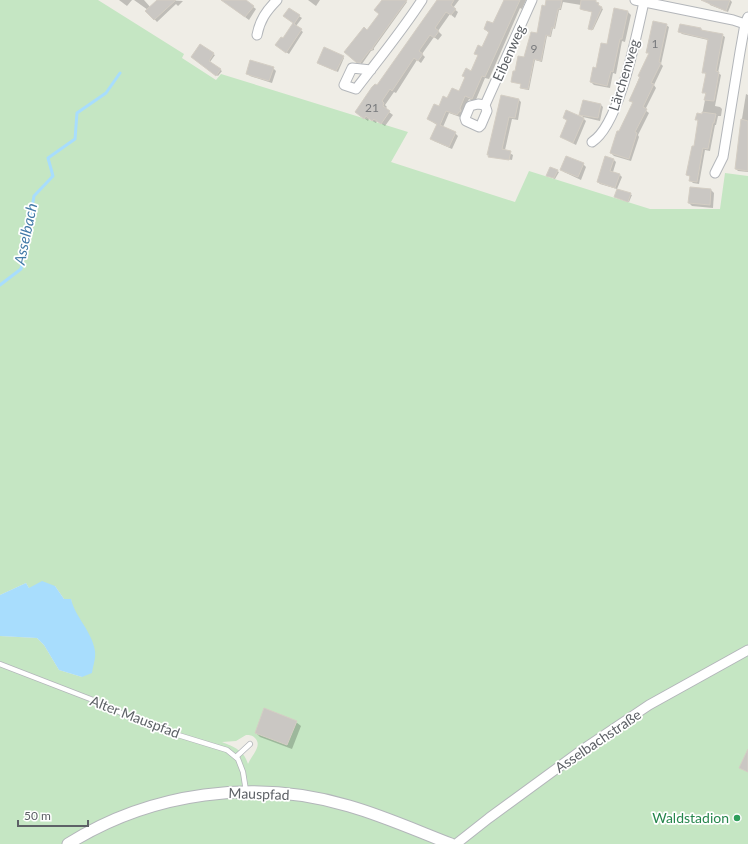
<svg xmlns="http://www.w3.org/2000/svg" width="748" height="844" font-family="Lato,sans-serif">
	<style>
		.green { fill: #c5e6c3; fill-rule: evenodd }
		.water { fill: #a8ddfd }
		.shadow { fill: #0003 }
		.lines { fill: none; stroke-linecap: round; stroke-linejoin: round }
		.stream { stroke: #a8ddfd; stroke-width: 3 }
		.building { fill: #cac7c3; stroke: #d4cec4 }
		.service-casing { stroke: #b3b6ba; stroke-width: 6 }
		.minor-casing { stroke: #b3b6ba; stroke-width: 11 }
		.tertiary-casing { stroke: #b3b6ba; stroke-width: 13 }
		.service { stroke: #fff; stroke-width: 4.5 }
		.minor { stroke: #fff; stroke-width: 9 }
		.tertiary { stroke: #fff; stroke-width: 11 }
		.leisure-dot { fill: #2e9e5b; stroke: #fff; stroke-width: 1.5 }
		.labels { text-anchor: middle; stroke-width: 3.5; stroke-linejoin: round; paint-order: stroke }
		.number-label { font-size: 12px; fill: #787a7d }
		.street-label { font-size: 14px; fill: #5d6166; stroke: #fff }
		.leisure-label { font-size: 14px; fill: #27864d; stroke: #fff; text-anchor: end }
		.water-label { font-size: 15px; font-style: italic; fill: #4179a7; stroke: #fff }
	</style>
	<rect width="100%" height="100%" fill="#efede6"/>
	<!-- green -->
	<path class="green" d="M0 0H98L184 54 182 58 216 80 221 74 408 132 391 162 515 202 529 171 650 209H720L725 173 748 176V844H0V636L37 638 44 645 59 670 82 677 71 599H64L55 586 29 588 26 583 0 595ZM246 735C250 735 252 735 255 738 263 746 251 756 248 764 244 750 234 747 222 742L236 741Z"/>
	<!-- water -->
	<path class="water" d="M42 581 55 586 64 599H71C75 617 92 631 95 651 96 658 93 666 92 673L82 677 59 670 44 645 37 638 0 636V595L26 583 29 588Z"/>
	<!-- shadow -->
	<g class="shadow">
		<path d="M119 0H132L127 6Z"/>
		<path d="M134 0H144L151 8 165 0 183 1 178 6 176 4 157 22 147 11 148 10Z"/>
		<path d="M229 0H244L256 9 249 20 230 6 227 3Z"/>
		<path d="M308 0H320L316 6Z"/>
		<path d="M390 0H407L406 1 407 2 374 48V50L371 51 362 64 360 63 345 52 368 31Z"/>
		<path d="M438 0H459L453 8 458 12 455 18 450 14 438 31 442 35 438 40 434 37 422 54 425 57 421 63 417 60 396 93 394 92 385 105 387 107 385 109 393 115 385 126 377 121 376 123 369 119 368 121 356 112 377 87Z"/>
		<path d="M504 0H526L522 9 520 8 489 79 485 78 475 102 469 99 460 117 449 113 443 127 455 133 458 136 452 149 434 141 431 138 437 125 428 119 439 107 459 92 465 78 463 76 472 72 479 57 476 53 483 48 489 33 485 29 493 25Z"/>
		<path d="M547 0H588L596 2 599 5V6L603 9 593 30H591L593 12 582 10 581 9V5L563 2 561 10H559L555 29 553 28 551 37 547 36 542 62 535 60 529 90 523 89 521 88 522 84 512 81 537 34Z"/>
		<path d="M708 0H730L732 2 728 12 710 5Z"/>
		<path d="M615 9 628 12 631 15 625 42 622 41 616 74 613 73 610 88 594 85 591 82 607 45Z"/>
		<path d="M299 16 302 18 296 26 303 32 289 54 276 45 283 39Z"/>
		<path d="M666 25 669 27 661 64 663 66 654 85 656 88 645 110 649 113 638 135 639 137 631 161 614 156 611 153 633 104 630 100 649 54 647 52Z"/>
		<path d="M701 29 703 31 722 35 725 37 718 73 721 75 715 106 720 107 722 109 721 116H718L716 125H715L710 151 705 150 699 184 693 183 690 180 691 177 687 175 694 148 699 122 697 120 702 115 706 95 704 92 707 75 703 72 708 40 682 34 680 32Z"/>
		<path d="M213 54 215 55 210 62 222 71 218 76 193 58Z"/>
		<path d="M343 57 344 58 338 72 319 64Z"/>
		<path d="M273 68 276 71 272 83 250 76 247 73Z"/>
		<path d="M746 94 748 95V172L738 171 736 169 740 131Z"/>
		<path d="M518 99 521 102 518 120 512 119 505 150 513 155 512 160 490 156 488 155Z"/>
		<path d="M600 104 603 107 600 121 583 117 580 114Z"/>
		<path d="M564 118 584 119 586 121 576 145 561 137 568 121Z"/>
		<path d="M614 160 616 162 613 172 619 174 622 177 617 189 600 184 598 182Z"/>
		<path d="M583 164 586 167 581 180 564 172 562 170Z"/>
		<path d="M551 168 559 172 555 179 548 176Z"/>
		<path d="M691 188 711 190 714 193 713 208 692 206 689 203Z"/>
		<path d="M630 194 632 195 629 202 615 197Z"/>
		<path d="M296 722 301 726 292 749 260 737 256 733Z"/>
	</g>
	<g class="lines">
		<!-- stream -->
		<path class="stream" d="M0 285 21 269 34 196 53 176 48 158 75 139 77 113 106 93 120 73"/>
	</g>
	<!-- building -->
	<g class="building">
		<path d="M157 0H176L154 20 145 11Z"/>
		<path d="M221 0H246L254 6 245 17Z"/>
		<path d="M382 0H407L373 47V49L370 50 360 63H357L344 52 364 27 367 30 379 14 374 10Z"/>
		<path d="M437 0H454L451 5 456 9 451 15 446 12 435 28 439 31 434 38 430 35 419 51 423 54 418 61 414 58 392 91 390 89 382 101 384 103 383 106 390 111 381 124 374 119 372 121 366 116 364 119 355 112 372 87 375 84 377 85Z"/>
		<path d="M504 0H520L485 77 482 76 472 99 465 96 460 108 461 111 459 112 457 115 446 111 440 125 456 132 449 147 430 139 437 124 427 119 434 104 439 106 443 96 447 98 452 88 459 91 465 77 462 76 466 68 471 71 478 55 474 54 478 45 482 47 489 32 484 29 487 21 493 23Z"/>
		<path d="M546 0H562L560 9H558L554 28 552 27 550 36 546 35 541 61 534 59 528 89 520 88 521 84 511 82 513 71H515L518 56 524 57 531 32 537 33 542 5 545 6Z"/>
		<path d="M581 0H596V2L599 3 598 5 602 7 592 30 588 29 592 12 580 9Z"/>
		<path d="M701 0H730L726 11Z"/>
		<path d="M289 8 300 15 294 24 302 29 286 53 275 45 281 37 283 38 293 23 283 16Z"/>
		<path d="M614 8 628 11 622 39H620L613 72 611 71 607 86 590 82 593 67 596 68 601 43 607 44Z"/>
		<path d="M653 21 667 24 659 62 661 63 651 83 654 84 643 107 647 109 635 132 637 133 629 159 610 153 617 131H619L633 102 629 101 640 77 638 76 649 53H646Z"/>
		<path d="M680 24 701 28V30L723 34 716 71 719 72 714 101 704 100 706 93H702L706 73H702L708 39 678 32Z"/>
		<path d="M200 44 214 53 209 61 221 69 216 76 191 57Z"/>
		<path d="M324 47 344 56 336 71 317 63Z"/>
		<path d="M250 60 274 67 269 81 246 74Z"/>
		<path d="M501 95 519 99 515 118 509 117 502 149 511 151 509 160 488 157 489 155H487Z"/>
		<path d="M583 100 601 104 598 118 579 115Z"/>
		<path d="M566 110 584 118 573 143 560 137 567 120 563 118Z"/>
		<path d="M702 112 716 114 714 123H713L708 149 703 148 697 182 689 181 690 176 686 175 692 146H694L698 120H695L697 113 702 114Z"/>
		<path d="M741 119 748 121V171L735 169Z"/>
		<path d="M566 156 584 163 578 177 560 170Z"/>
		<path d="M605 156 614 159 610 171 620 174 615 188 597 182Z"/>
		<path d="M550 167 558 170 554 178 546 176Z"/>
		<path d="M690 187 711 189 710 205 688 203Z"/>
		<path d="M617 189 631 193 628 202 614 197Z"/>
		<path d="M264 708 297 721 287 745 255 733Z"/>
		<path d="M748 749V772L739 768Z"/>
	</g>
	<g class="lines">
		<defs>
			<g id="service">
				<path d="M0 664 93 700 152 727 227 750 238 759 243 772 246 791"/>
				<path d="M236 757 250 744"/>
			</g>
			<g id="minor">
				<path d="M635 0 733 20 745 24"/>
				<path d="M257 35C260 20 266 11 277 0"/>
				<path d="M371 70 352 68 344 85 356 89C378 60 402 31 422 0"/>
				<path d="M485 105 478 104 470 106 465 118 466 121 479 127 481 125 487 111 485 105 532 0"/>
				<path d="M592 142C620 124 636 36 644 2"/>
				<path d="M715 173 723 157 740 52 745 24 748 17"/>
				<path d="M456 844 489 818 582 750 649 705 748 650"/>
			</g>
			<path id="tertiary" d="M68 844C151 792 255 778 349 806 384 816 417 831 451 844"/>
		</defs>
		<!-- service casing -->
		<use href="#service" class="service-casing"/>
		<!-- minor casing -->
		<use href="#minor" class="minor-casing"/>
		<!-- tertiary casing -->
		<use href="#tertiary" class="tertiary-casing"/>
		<!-- service -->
		<use href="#service" class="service"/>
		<!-- minor -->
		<use href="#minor" class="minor"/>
		<!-- tertiary -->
		<use href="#tertiary" class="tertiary"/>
	</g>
	<!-- markers -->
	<circle class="leisure-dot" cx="737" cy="818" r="4"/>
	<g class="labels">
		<!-- number labels -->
		<g class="number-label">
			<text x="655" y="48">1</text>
			<text x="534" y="53">9</text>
			<text x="372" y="112">21</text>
		</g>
		<!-- street labels -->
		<g class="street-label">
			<text transform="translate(509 53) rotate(-66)" y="5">Eibenweg</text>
			<text transform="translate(624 75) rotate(-73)" y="5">Lärchenweg</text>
			<text transform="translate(135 717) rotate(21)" y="5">Alter Mauspfad</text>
			<text transform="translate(598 741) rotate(-34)" y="5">Asselbachstraße</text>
			<text transform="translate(259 794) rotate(2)" y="5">Mauspfad</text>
		</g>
		<!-- leisure labels -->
		<g class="leisure-label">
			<text x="729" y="823">Waldstadion</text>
		</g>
		<!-- water labels -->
		<g class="water-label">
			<text transform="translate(26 234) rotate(-78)" y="5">Asselbach</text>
		</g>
	</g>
	<!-- scale -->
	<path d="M18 820v6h70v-6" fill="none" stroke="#5d6166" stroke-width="2"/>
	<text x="24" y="820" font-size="12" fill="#5d6166" stroke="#ffffff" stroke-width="3" paint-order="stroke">50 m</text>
</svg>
